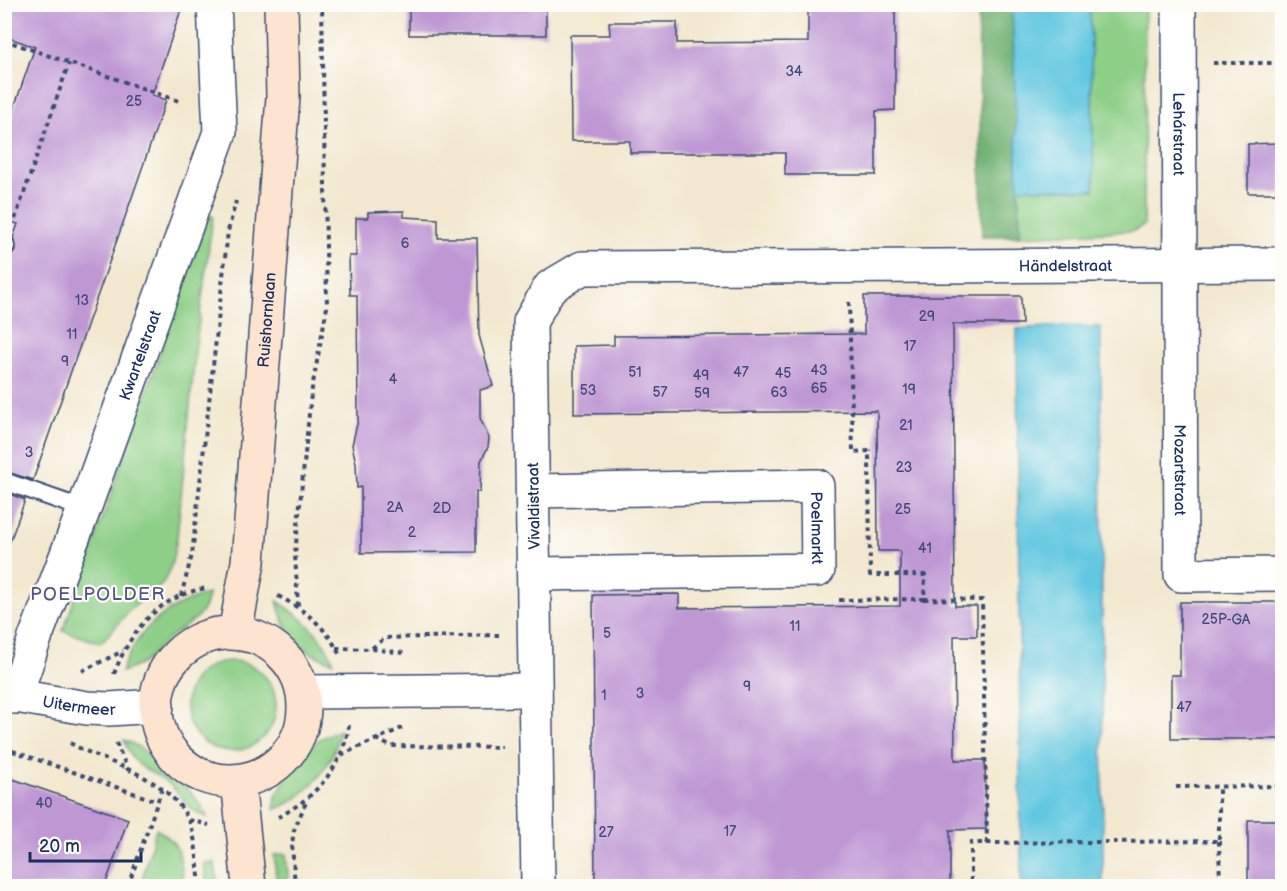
<svg xmlns="http://www.w3.org/2000/svg" width="1287" height="891" font-family="'Balsamiq Sans',sans-serif">
	<style>
		.green { fill: #8dcf87; stroke: #547f72; stroke-width: 1.5 }
		.forest { fill: #72b274; stroke: #467069; stroke-width: 1.5 }
		.water { fill: #62c7e0; stroke: #3e7b9f; stroke-width: 1.5 }
		.building { fill: #be97d4 }
		.lines { fill: none; stroke-linecap: round; stroke-linejoin: round }
		.service-casing { stroke: #3b4b6f; stroke-width: 20 }
		.minor-casing { stroke: #3b4b6f; stroke-width: 36 }
		.tertiary-casing { stroke: #3b4b6f; stroke-width: 36 }
		.secondary-casing { stroke: #3b4b6f; stroke-width: 36 }
		.path { stroke: #3b4b6f; stroke-width: 4; stroke-dasharray: 4.5 4.5; stroke-linecap: butt }
		.service { stroke: #fff; stroke-width: 16 }
		.minor { stroke: #fff; stroke-width: 33 }
		.tertiary { stroke: #fff; stroke-width: 33 }
		.secondary { stroke: #fde4d0; stroke-width: 33 }
		.labels { text-anchor: middle; stroke-width: 4.5; stroke-linejoin: round; paint-order: stroke }
		.number-label { font-size: 14px; fill: #44497c }
		.street-label { font-size: 16px; fill: #1b2f5e; stroke: #fdfcf7 }
		.neighbourhood-label { font-size: 18px; letter-spacing: 1.5px; fill: #545387; stroke: #fdfcf7 }
	</style>
	<rect width="100%" height="100%" fill="#fdfcf7"/>
	<filter id="ink" filterUnits="userSpaceOnUse"><feTurbulence type="fractalNoise" baseFrequency=".0167" numOctaves="2"/><feDisplacementMap in="SourceGraphic" scale="12" xChannelSelector="R" yChannelSelector="G"/><feConvolveMatrix kernelMatrix="1 2 1 2 8 2 1 2 1" color-interpolation-filters="sRGB"/></filter>
	<filter id="wash" filterUnits="userSpaceOnUse"><feTurbulence type="fractalNoise" baseFrequency=".008" numOctaves="4" result="noise"/><feDisplacementMap in="SourceGraphic" scale="24" xChannelSelector="R" yChannelSelector="G"/><feGaussianBlur stdDeviation="1.35" result="paint"/><feColorMatrix in="noise" values="0 0 0 0 0 0 0 0 0 0 0 0 0 0 0 0 0 1.4 0 .05"/><feComposite in="paint" operator="in"/></filter>
	<g filter="url(#wash)">
		<rect width="100%" height="100%" fill="#f3e8cf"/>
		<!-- green -->
		<g class="green">
			<path d="M1090 5H1145L1144 225 1133 231 1020 236 1018 188 1094 190Z"/>
			<path d="M208 216H213L196 344 177 538C173 556 172 574 159 587 150 596 138 602 129 611 119 622 111 633 100 643L63 631Z"/>
			<path d="M208 594C206 618 185 625 170 637 150 654 150 664 121 672 139 627 163 608 208 594Z"/>
			<path d="M277 601C302 617 322 634 334 662 300 653 285 635 277 601Z"/>
			<circle cx="231" cy="706" r="45"/>
			<path d="M340 730C334 765 308 797 274 810L276 796 289 773 319 739Z"/>
			<path d="M124 740C141 746 150 755 163 767 180 783 197 794 207 817 184 809 186 798 169 784 148 768 134 770 124 740Z"/>
			<path d="M156 829C183 844 180 858 184 886H140Z"/>
			<path d="M286 854 289 886H277L274 855Z"/>
			<path d="M204 863H215L218 886H207Z"/>
		</g>
		<!-- forest -->
		<path class="forest" d="M978 5H1012L1020 236H982Z"/>
		<!-- water -->
		<g class="water">
			<path d="M1012 5H1090L1094 190 1018 188Z"/>
			<path d="M1063 326 1101 327 1103 886H1021L1017 329Z"/>
		</g>
		<g id="blocks">
			<!-- building -->
			<g class="building">
				<path d="M4 4H183L152 95 166 100 33 480 4 471V262L7 256 12 254 16 250V245L13 238 18 224 4 220V137L35 47 4 36Z"/>
				<rect x="409" y="4" width="137" height="31"/>
				<path d="M808 4H895V110L876 111V175H785V153H630V141H571L570 35H610L609 22H677V43L808 42Z"/>
				<path d="M1282 143V193H1248V144Z"/>
				<path d="M404 211V217L438 219V238H477L479 335 493 386 480 390V418L489 438 488 447 481 461 480 492H476V552L361 553V487L357 488 356 463 352 445 358 420 357 295H350L349 256H356V218H368V212Z"/>
				<path d="M864 296H1021L1022 324H953L955 606H977V636H954L955 760H985L986 829 950 830V886H595L593 595 679 594V608L900 606V551H878L877 411 574 414V346L614 345V336L864 334Z"/>
				<path d="M4 492 25 500 8 547 4 546Z"/>
				<path d="M1180 602H1282V739H1171V675H1180Z"/>
				<path d="M4 776 128 819 105 886H4Z"/>
				<rect x="1248" y="820" width="34" height="66"/>
			</g>
		</g>
	</g>
	<g filter="url(#ink)">
		<use href="#blocks" fill-opacity="0" stroke="#3b4b6f" stroke-width="1.5"/>
		<g class="lines">
			<defs>
				<g id="service">
					<path d="M4 245 6 246"/>
					<path d="M4 481 84 509"/>
				</g>
				<g id="minor">
					<path id="s1" d="M1179 4 1181 575 1282 574"/>
					<path id="s2" d="M533 491 817 486 818 570 534 574"/>
					<path d="M303 692 535 690"/>
					<path id="s3" d="M15 697 35 638 84 509 220 132 214 4"/>
					<path id="s4" d="M538 886 530 322 550 287 582 268 1282 264"/>
				</g>
				<g id="tertiary">
					<path id="s5" d="M4 694 87 708 109 709 157 706"/>
				</g>
				<g id="secondary">
					<path id="s6" d="M235 633 248 562 283 97 281 4"/>
					<circle cx="230" cy="707" r="74"/>
					<path d="M238 781 249 886"/>
				</g>
			</defs>
			<!-- service casing -->
			<use href="#service" class="service-casing"/>
			<!-- minor casing -->
			<use href="#minor" class="minor-casing"/>
			<!-- tertiary casing -->
			<use href="#tertiary" class="tertiary-casing"/>
			<!-- secondary casing -->
			<use href="#secondary" class="secondary-casing"/>
			<!-- path -->
			<g class="path">
				<path d="M4 40 182 102"/>
				<path d="M1213 63H1282"/>
				<path d="M15 219 69 63"/>
				<path d="M181 596 192 555 228 231 236 201"/>
				<path d="M278 596C305 610 328 628 340 656"/>
				<path d="M924 599 982 600 987 843H971V886"/>
				<path d="M839 600 924 599 925 575H870L869 451 853 452 849 302"/>
				<path d="M298 606 295 554 311 394 327 307 322 4"/>
				<path d="M336 648 372 649 404 653"/>
				<path d="M372 648 385 638 499 635"/>
				<path d="M82 671 123 651"/>
				<path d="M114 674C130 631 158 596 207 588"/>
				<path d="M376 739 390 746 502 747"/>
				<path d="M70 743C109 765 166 775 188 819 196 833 198 869 200 886"/>
				<path d="M116 743 128 770"/>
				<path d="M4 748 156 801"/>
				<path d="M341 755 402 728"/>
				<path d="M1176 787 1282 786"/>
				<path d="M278 817C315 798 343 767 349 725"/>
				<path d="M189 820 209 825"/>
				<path d="M1219 841 1220 886"/>
				<path d="M987 843 1219 841V787"/>
				<path d="M4 884 11 886"/>
				<path d="M128 886 162 789"/>
				<path d="M295 886 292 844 294 830 307 800"/>
			</g>
			<!-- service -->
			<use href="#service" class="service"/>
			<!-- minor -->
			<use href="#minor" class="minor"/>
			<!-- tertiary -->
			<use href="#tertiary" class="tertiary"/>
			<!-- secondary -->
			<use href="#secondary" class="secondary"/>
		</g>
	</g>
	<g class="labels">
		<!-- number labels -->
		<g class="number-label">
			<text x="794" y="76">34</text>
			<text x="134" y="106">25</text>
			<text x="405" y="248">6</text>
			<text x="82" y="305">13</text>
			<text x="927" y="321">29</text>
			<text x="72" y="339">11</text>
			<text x="910" y="351">17</text>
			<text x="65" y="366">9</text>
			<text x="819" y="375">43</text>
			<text x="635" y="377">51</text>
			<text x="741" y="377">47</text>
			<text x="783" y="378">45</text>
			<text x="701" y="380">49</text>
			<text x="393" y="384">4</text>
			<text x="819" y="393">65</text>
			<text x="909" y="394">19</text>
			<text x="588" y="395">53</text>
			<text x="660" y="397">57</text>
			<text x="779" y="397">63</text>
			<text x="702" y="398">59</text>
			<text x="906" y="430">21</text>
			<text x="29" y="457">3</text>
			<text x="904" y="472">23</text>
			<text x="395" y="512">2A</text>
			<text x="442" y="513">2D</text>
			<text x="903" y="514">25</text>
			<text x="412" y="537">2</text>
			<text x="925" y="553">41</text>
			<text x="1226" y="624">25P-GA</text>
			<text x="795" y="631">11</text>
			<text x="607" y="638">5</text>
			<text x="747" y="691">9</text>
			<text x="640" y="698">3</text>
			<text x="604" y="700">1</text>
			<text x="1184" y="712">47</text>
			<text x="44" y="808">40</text>
			<text x="730" y="836">17</text>
			<text x="606" y="837">27</text>
		</g>
		<!-- street labels -->
		<g class="street-label">
			<text dy="6" stroke="none"><textPath href="#s1" startOffset="130">Lehárstraat</textPath></text>
			<text dy="6" stroke="none"><textPath href="#s4" startOffset="1125">Händelstraat</textPath></text>
			<text dy="6" stroke="none"><textPath href="#s6" startOffset="315">Ruishornlaan</textPath></text>
			<text dy="6" stroke="none"><textPath href="#s3" startOffset="364">Kwartelstraat</textPath></text>
			<text dy="6" stroke="none"><textPath href="#s1" startOffset="466">Mozartstraat</textPath></text>
			<text transform="translate(533 506) rotate(-91)" y="6">Vivaldistraat</text>
			<text dy="6" stroke="none"><textPath href="#s2" startOffset="326">Poelmarkt</textPath></text>
			<text dy="6" stroke="none"><textPath href="#s5" startOffset="76">Uitermeer</textPath></text>
		</g>
		<!-- neighbourhood labels -->
		<g class="neighbourhood-label">
			<text x="98" y="600">POELPOLDER</text>
		</g>
	</g>
	<!-- margin -->
	<rect width="1287" height="891" fill="none" stroke="#fdfcf7" stroke-width="24"/>
	<!-- scale -->
	<path d="M30 852v9h111v-9" fill="none" stroke="#1b2f5e" stroke-width="3"/>
	<text x="39" y="852" font-size="18" fill="#1b2f5e" stroke="#fdfcf7" stroke-width="4.5" paint-order="stroke">20 m</text>
</svg>
